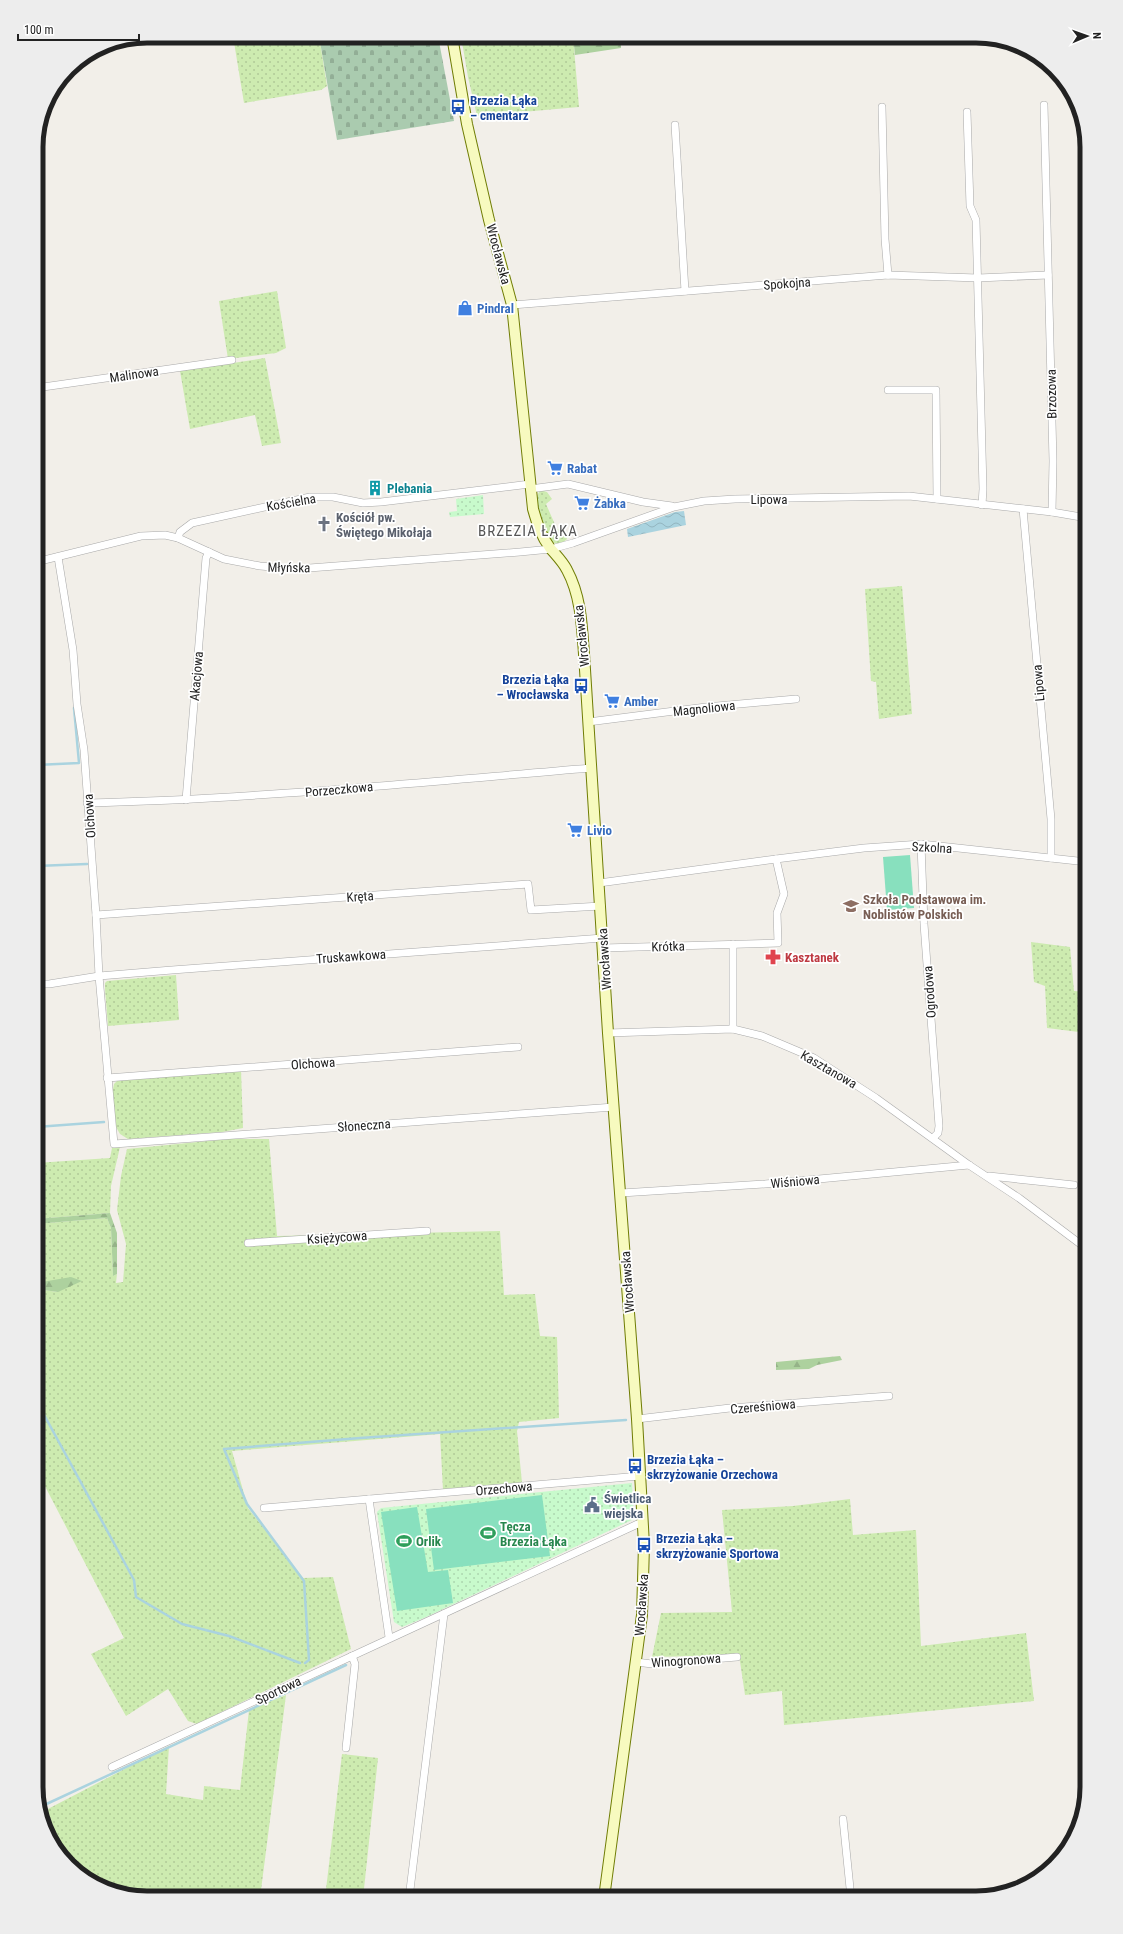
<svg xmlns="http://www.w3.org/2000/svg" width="1123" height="1934" font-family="'Roboto Condensed',sans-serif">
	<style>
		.grass { fill: url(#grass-dots) }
		.forest { fill: url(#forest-firs) }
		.cemetery { fill: url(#cemetery-stones) }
		.park { fill: url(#park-dots) }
		.pitch { fill: #88e0be }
		.water { fill: url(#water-waves) }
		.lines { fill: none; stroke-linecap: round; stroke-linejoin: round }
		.stream { stroke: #aad3df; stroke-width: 2.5 }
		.street-casing { stroke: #a9a9a9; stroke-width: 8 }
		.secondary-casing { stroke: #707d05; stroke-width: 12 }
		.street { stroke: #fff; stroke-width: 7 }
		.secondary { stroke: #f7fabf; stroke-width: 10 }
		.labels { text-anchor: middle; stroke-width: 3.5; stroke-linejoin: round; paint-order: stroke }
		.transit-label { font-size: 13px; font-weight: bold; fill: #164399; stroke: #fff; text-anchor: start }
		.street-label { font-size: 13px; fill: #222; stroke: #fff }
		.shop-label { font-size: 13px; font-weight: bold; fill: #366cbe; stroke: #fff; text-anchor: start }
		.culture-label { font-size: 13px; font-weight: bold; fill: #0d838f; stroke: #fff; text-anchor: start }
		.worship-label { font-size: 13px; font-weight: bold; fill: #5b616d; stroke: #fff; text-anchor: start }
		.education-label { font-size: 13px; font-weight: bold; fill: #785e54; stroke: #fff; text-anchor: start }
		.health-label { font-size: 13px; font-weight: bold; fill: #be3a42; stroke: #fff; text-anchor: start }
		.service-label { font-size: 13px; font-weight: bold; fill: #4e5e75; stroke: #fff; text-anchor: start }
		.leisure-label { font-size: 13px; font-weight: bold; fill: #27864d; stroke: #fff; text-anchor: start }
		.quarter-label { font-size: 15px; letter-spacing: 1px; fill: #555; stroke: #fff }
		.rim { fill: none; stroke: #222; stroke-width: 5 }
	</style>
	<defs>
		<pattern id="grass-dots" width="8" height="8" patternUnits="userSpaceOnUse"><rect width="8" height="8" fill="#cdebb0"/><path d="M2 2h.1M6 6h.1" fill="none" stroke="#b0c997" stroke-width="1.8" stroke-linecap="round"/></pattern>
		<pattern id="forest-firs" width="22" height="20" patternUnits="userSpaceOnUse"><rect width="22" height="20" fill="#add19e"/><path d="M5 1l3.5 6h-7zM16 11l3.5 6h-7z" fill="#95b388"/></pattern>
		<pattern id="cemetery-stones" width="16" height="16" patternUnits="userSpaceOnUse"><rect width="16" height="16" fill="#aacbaf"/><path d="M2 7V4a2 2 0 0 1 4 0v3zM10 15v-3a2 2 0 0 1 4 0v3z" fill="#92ae96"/></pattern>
		<pattern id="park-dots" width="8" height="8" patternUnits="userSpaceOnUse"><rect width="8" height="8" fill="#c8facc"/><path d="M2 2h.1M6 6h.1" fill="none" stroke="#acd6af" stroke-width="1.8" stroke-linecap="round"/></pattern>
		<pattern id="water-waves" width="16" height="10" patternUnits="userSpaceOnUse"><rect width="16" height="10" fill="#aad3df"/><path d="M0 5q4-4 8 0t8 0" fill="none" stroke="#92b5bf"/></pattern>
	</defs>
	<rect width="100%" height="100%" fill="#f2efe9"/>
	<!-- grass -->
	<g class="grass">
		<path d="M233 36H319L327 86 321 90 244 103Z"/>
		<path d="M461 36H573L579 107 477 116 468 77Z"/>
		<path d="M277 291 286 348 276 353 228 359 219 301Z"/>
		<path d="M265 358 281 443 262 446 255 415 190 429 180 371Z"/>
		<path d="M540 490 547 492 552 499 546 504 557 529 563 528 567 539C561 545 557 545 550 541L541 523 536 498Z"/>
		<path d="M902 586 912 714 879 719 876 682 871 681 865 589Z"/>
		<path d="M1031 942 1070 947 1074 991 1087 992V1033L1047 1028 1045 986 1034 982Z"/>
		<path d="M176 975 179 1020 108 1026 105 989V983L107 981Z"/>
		<path d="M241 1070 243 1128 222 1132 128 1139 120 1134 116 1127 112 1094 114 1084 118 1080Z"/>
		<path d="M228 1139H269L277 1236 500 1231 504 1295 535 1294 540 1336 557 1337 559 1418 519 1422 517 1431 522 1483 443 1490 440 1434 232 1451 248 1508 303 1578 333 1577 351 1649 197 1724 188 1721 168 1689 126 1716 91 1654 124 1638 36 1469V1289L58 1292 43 1283H36V1224L107 1218 111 1228 113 1276 117 1274 116 1283 123 1282 126 1244 117 1210 121 1176 127 1149Z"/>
		<path d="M120 1147 111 1186 110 1213 36 1219V1163L110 1158 112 1148Z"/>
		<path d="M850 1499 853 1535 916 1530 921 1646 1026 1633 1034 1701 784 1725 782 1691 745 1695 739 1655 652 1657 661 1613 732 1612 722 1510 793 1506Z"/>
		<path d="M286 1695 260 1898H140L85 1879 47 1836 42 1812 169 1746 166 1794 203 1800 204 1786 240 1790 249 1710Z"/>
		<path d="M342 1754 378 1758 363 1898H325Z"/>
	</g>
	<!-- forest -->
	<g class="forest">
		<path d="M573 36H620L621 48 575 55Z"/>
		<path d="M110 1213 117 1233V1274L113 1276 111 1228 107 1218 36 1224V1219Z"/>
		<path d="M71 1277 82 1281 58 1292 36 1289V1283Z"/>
		<path d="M840 1356 842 1360 817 1365 809 1369 776 1370V1362Z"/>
	</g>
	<!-- cemetery -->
	<path class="cemetery" d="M319 36H438L454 121 337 140Z"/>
	<!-- park -->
	<g class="park">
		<path d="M483 495 484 514 450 517 449 512 457 511 456 499Z"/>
		<path d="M632 1483 634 1519 424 1618 402 1627 394 1622 377 1512 381 1508Z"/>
	</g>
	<!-- pitch -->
	<g class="pitch">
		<path d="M910 855 914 908 887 910 883 857Z"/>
		<path d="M542 1495 550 1556 434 1570 426 1509Z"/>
		<path d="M417 1507 428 1572 448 1570 453 1603 397 1611 381 1512Z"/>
	</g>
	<!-- water -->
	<path class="water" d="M684 511 686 525 628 537 627 529 675 512Z"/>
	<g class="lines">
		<!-- stream -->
		<g class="stream">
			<path d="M36 765 79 763 74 708"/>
			<path d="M36 866 87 864"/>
			<path d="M36 1127 104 1122"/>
			<path d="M36 1400 134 1580 136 1597 182 1624 229 1636 300 1663"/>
			<path d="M305 1663 309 1660 304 1581 247 1504 224 1449 360 1438 626 1420"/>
			<path d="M40 1807 346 1665"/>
		</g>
		<defs>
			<g id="street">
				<path d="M1044 105 1053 461 1052 512"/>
				<path d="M882 107 885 239 888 275"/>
				<path d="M967 112 970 206 976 220 983 489 982 505"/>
				<path d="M675 125 685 291"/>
				<path d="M512 305 888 275 978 278 1048 275"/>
				<path d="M36 388 232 360"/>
				<path d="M888 390H936L937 499"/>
				<path d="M530 489 568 484 643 502 672 506"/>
				<path d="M1023 509 1051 819V858"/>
				<path d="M178 538 180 532 192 523 310 497H333L363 503 381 502 530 484"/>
				<path d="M58 557 73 650 77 704 84 750 96 915 99 976 114 1144 614 1107"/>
				<path d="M36 562 141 536 165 535 178 538 224 559 260 566 296 569 520 552 551 549 573 543 674 507 704 501 735 499 909 496 1052 512 1087 518"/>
				<path d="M588 722 706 707 796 699"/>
				<path d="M186 800 206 558 209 552"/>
				<path d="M87 803C256 799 423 782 591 768"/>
				<path d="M921 844 924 924 939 1126 938 1133 933 1138"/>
				<path d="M599 883 776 859 864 848 921 844 1087 862"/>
				<path d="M96 915 528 884 531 910 601 906"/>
				<path d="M733 944V1029"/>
				<path d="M603 948 778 943 777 913 784 894 776 859"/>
				<path d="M36 984H49L99 976 172 970 603 938"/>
				<path d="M608 1033 733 1029 762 1036 814 1058 876 1098 969 1165 1019 1198 1083 1246"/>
				<path d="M107 1078 518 1047"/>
				<path d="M989 1176 1074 1185"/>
				<path d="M621 1193 765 1184 969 1165"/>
				<path d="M248 1243 427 1231"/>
				<path d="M637 1419 730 1408 889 1396"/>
				<path d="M369 1499 389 1637"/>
				<path d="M264 1508 640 1476"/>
				<path d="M636 1662 652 1664 737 1657"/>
				<path d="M346 1748 355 1664 352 1656"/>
				<path d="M112 1767 642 1522"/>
				<path d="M843 1819 851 1898"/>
				<path d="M409 1898 444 1614"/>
			</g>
			<path id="secondary" d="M452 36 467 124 489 220 512 305 533 509C537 523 541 536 550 548 556 555 563 562 567 570 581 596 582 626 584 654L608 1033 637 1419 644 1545 642 1615 604 1898"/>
		</defs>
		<!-- street casing -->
		<use href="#street" class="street-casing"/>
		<!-- secondary casing -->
		<use href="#secondary" class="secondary-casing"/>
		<!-- street -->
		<use href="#street" class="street"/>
		<!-- secondary -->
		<use href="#secondary" class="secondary"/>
	</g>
	<!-- icons -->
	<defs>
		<symbol id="bus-bare" viewBox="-9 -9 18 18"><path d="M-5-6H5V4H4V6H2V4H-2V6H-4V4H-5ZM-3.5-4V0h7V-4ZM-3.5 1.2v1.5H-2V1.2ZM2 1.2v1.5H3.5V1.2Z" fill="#1a4fb4" stroke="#fff" stroke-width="2.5" paint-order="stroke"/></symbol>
		<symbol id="shop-bare" viewBox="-9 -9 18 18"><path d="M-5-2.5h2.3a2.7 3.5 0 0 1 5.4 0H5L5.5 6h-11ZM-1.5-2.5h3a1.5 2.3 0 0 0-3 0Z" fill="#3f7fe0" stroke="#fff" stroke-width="2.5" paint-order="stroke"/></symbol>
		<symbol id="supermarket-bare" viewBox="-9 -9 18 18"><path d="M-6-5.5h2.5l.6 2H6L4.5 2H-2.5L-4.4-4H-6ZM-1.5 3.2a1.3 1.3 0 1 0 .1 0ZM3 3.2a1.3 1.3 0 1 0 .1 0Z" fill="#3f7fe0" stroke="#fff" stroke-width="2.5" paint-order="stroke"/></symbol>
		<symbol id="building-bare" viewBox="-9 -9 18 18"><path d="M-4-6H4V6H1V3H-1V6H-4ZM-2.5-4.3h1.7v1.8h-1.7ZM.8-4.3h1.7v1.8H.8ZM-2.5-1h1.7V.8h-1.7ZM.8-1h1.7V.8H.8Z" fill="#0f9aa8" stroke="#fff" stroke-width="2.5" paint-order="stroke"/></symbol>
		<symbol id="church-bare" viewBox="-9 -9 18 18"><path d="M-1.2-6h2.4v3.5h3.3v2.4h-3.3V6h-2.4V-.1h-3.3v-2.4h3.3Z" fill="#6b7280" stroke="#fff" stroke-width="2.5" paint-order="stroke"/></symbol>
		<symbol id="school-bare" viewBox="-9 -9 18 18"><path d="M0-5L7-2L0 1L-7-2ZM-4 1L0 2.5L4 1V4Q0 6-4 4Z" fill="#8d6e63" stroke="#fff" stroke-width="2.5" paint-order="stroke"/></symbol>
		<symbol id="pharmacy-bare" viewBox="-9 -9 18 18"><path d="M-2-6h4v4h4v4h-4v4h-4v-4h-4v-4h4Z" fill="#e0444e" stroke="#fff" stroke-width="2.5" paint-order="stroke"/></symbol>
		<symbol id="civic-bare" viewBox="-9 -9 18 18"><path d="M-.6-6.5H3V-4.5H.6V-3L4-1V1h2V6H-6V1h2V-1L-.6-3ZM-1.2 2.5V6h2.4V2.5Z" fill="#5c6f8a" stroke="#fff" stroke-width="2.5" paint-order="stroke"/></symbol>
		<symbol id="stadium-bare" viewBox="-9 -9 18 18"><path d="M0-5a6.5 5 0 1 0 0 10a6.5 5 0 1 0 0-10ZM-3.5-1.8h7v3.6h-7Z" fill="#2e9e5b" stroke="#fff" stroke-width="2.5" paint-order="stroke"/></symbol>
	</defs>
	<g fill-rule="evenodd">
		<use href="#bus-bare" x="447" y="96" width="22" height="22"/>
		<use href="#shop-bare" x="454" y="297" width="22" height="22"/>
		<use href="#supermarket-bare" x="544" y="457" width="22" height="22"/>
		<use href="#building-bare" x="364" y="477" width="22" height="22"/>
		<use href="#supermarket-bare" x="571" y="492" width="22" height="22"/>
		<use href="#church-bare" x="313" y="513" width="22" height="22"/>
		<use href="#bus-bare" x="570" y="675" width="22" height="22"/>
		<use href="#supermarket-bare" x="601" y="690" width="22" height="22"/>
		<use href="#supermarket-bare" x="564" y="819" width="22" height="22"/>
		<use href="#school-bare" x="840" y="895" width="22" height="22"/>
		<use href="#pharmacy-bare" x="762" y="946" width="22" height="22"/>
		<use href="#bus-bare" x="624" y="1455" width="22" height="22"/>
		<use href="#civic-bare" x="581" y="1494" width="22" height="22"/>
		<use href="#stadium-bare" x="477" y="1522" width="22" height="22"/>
		<use href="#stadium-bare" x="393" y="1530" width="22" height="22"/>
		<use href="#bus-bare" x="633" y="1534" width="22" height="22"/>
	</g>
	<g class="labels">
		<!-- transit labels -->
		<g class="transit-label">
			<text x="470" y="105">Brzezia Łąka<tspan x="470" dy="15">– cmentarz</tspan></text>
			<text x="569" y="684" text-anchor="end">Brzezia Łąka<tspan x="569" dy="15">– Wrocławska</tspan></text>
			<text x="647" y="1464">Brzezia Łąka –<tspan x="647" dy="15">skrzyżowanie Orzechowa</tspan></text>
			<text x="656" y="1543">Brzezia Łąka –<tspan x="656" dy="15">skrzyżowanie Sportowa</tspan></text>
		</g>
		<!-- street labels -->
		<g class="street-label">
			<text transform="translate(499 254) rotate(75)" y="5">Wrocławska</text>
			<text transform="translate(787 283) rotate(-4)" y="5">Spokojna</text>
			<text transform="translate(134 374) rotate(-8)" y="5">Malinowa</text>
			<text transform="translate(1051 394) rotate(-91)" y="5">Brzozowa</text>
			<text x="769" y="504">Lipowa</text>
			<text transform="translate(291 502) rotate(-10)" y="5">Kościelna</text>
			<text transform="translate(289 567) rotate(1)" y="5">Młyńska</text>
			<text transform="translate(581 636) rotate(-96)" y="5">Wrocławska</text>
			<text transform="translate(196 676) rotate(-85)" y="5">Akacjowa</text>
			<text transform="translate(1038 683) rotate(-95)" y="5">Lipowa</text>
			<text transform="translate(704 708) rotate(-6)" y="5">Magnoliowa</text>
			<text transform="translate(339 789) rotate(-5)" y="5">Porzeczkowa</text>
			<text transform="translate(89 816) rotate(-94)" y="5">Olchowa</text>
			<text transform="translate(932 847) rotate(3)" y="5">Szkolna</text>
			<text transform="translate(360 896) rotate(-4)" y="5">Kręta</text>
			<text transform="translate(668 946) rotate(-2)" y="5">Krótka</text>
			<text transform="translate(351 956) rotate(-4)" y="5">Truskawkowa</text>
			<text transform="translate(604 959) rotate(-94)" y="5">Wrocławska</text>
			<text transform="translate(929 992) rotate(-94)" y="5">Ogrodowa</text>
			<text transform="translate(313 1063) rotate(-4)" y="5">Olchowa</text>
			<text transform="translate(829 1069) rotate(30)" y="5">Kasztanowa</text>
			<text transform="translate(364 1125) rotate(-4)" y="5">Słoneczna</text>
			<text transform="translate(795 1181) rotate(-5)" y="5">Wiśniowa</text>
			<text transform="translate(337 1237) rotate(-4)" y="5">Księżycowa</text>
			<text transform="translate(627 1282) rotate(-94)" y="5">Wrocławska</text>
			<text transform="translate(763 1406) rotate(-5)" y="5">Czereśniowa</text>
			<text transform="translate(504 1488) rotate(-5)" y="5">Orzechowa</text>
			<text transform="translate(641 1605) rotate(-86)" y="5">Wrocławska</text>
			<text transform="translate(686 1660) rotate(-4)" y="5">Winogronowa</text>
			<text transform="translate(278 1690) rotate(-25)" y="5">Sportowa</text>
		</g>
		<!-- shop labels -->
		<g class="shop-label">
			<text x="477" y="313">Pindral</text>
			<text x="567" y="473">Rabat</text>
			<text x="594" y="508">Żabka</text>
			<text x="624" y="706">Amber</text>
			<text x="587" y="835">Livio</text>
		</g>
		<!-- culture labels -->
		<g class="culture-label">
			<text x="387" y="493">Plebania</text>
		</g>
		<!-- worship labels -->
		<g class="worship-label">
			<text x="336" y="522">Kościół pw.<tspan x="336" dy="15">Świętego Mikołaja</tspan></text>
		</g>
		<!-- education labels -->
		<g class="education-label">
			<text x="863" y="904">Szkoła Podstawowa im.<tspan x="863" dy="15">Noblistów Polskich</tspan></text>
		</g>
		<!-- health labels -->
		<g class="health-label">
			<text x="785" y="962">Kasztanek</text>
		</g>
		<!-- service labels -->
		<g class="service-label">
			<text x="604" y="1503">Świetlica<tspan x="604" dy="15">wiejska</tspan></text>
		</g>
		<!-- leisure labels -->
		<g class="leisure-label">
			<text x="500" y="1531">Tęcza<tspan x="500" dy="15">Brzezia Łąka</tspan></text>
			<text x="416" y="1546">Orlik</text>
		</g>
		<!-- quarter labels -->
		<g class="quarter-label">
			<text x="528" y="536">BRZEZIA ŁĄKA</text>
		</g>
	</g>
	<!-- crop -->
	<path d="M0 0H1123V1934H0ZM147 43H976A104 104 0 0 1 1080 147V1787A104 104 0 0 1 976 1891H147A104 104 0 0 1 43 1787V147A104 104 0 0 1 147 43Z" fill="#ededed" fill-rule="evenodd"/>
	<path class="rim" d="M147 43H976A104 104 0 0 1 1080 147V1787A104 104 0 0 1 976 1891H147A104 104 0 0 1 43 1787V147A104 104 0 0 1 147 43Z"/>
	<!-- north arrow -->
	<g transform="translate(1087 36) rotate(88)" stroke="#ffffff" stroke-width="3" paint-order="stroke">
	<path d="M0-3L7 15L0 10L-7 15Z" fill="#222222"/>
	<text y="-6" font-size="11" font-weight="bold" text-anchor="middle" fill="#222222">N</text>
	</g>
	<!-- scale -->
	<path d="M18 34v6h121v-6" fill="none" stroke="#222222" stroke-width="2"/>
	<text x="24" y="34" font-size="12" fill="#222222" stroke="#ffffff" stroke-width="3" paint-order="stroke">100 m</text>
</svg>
